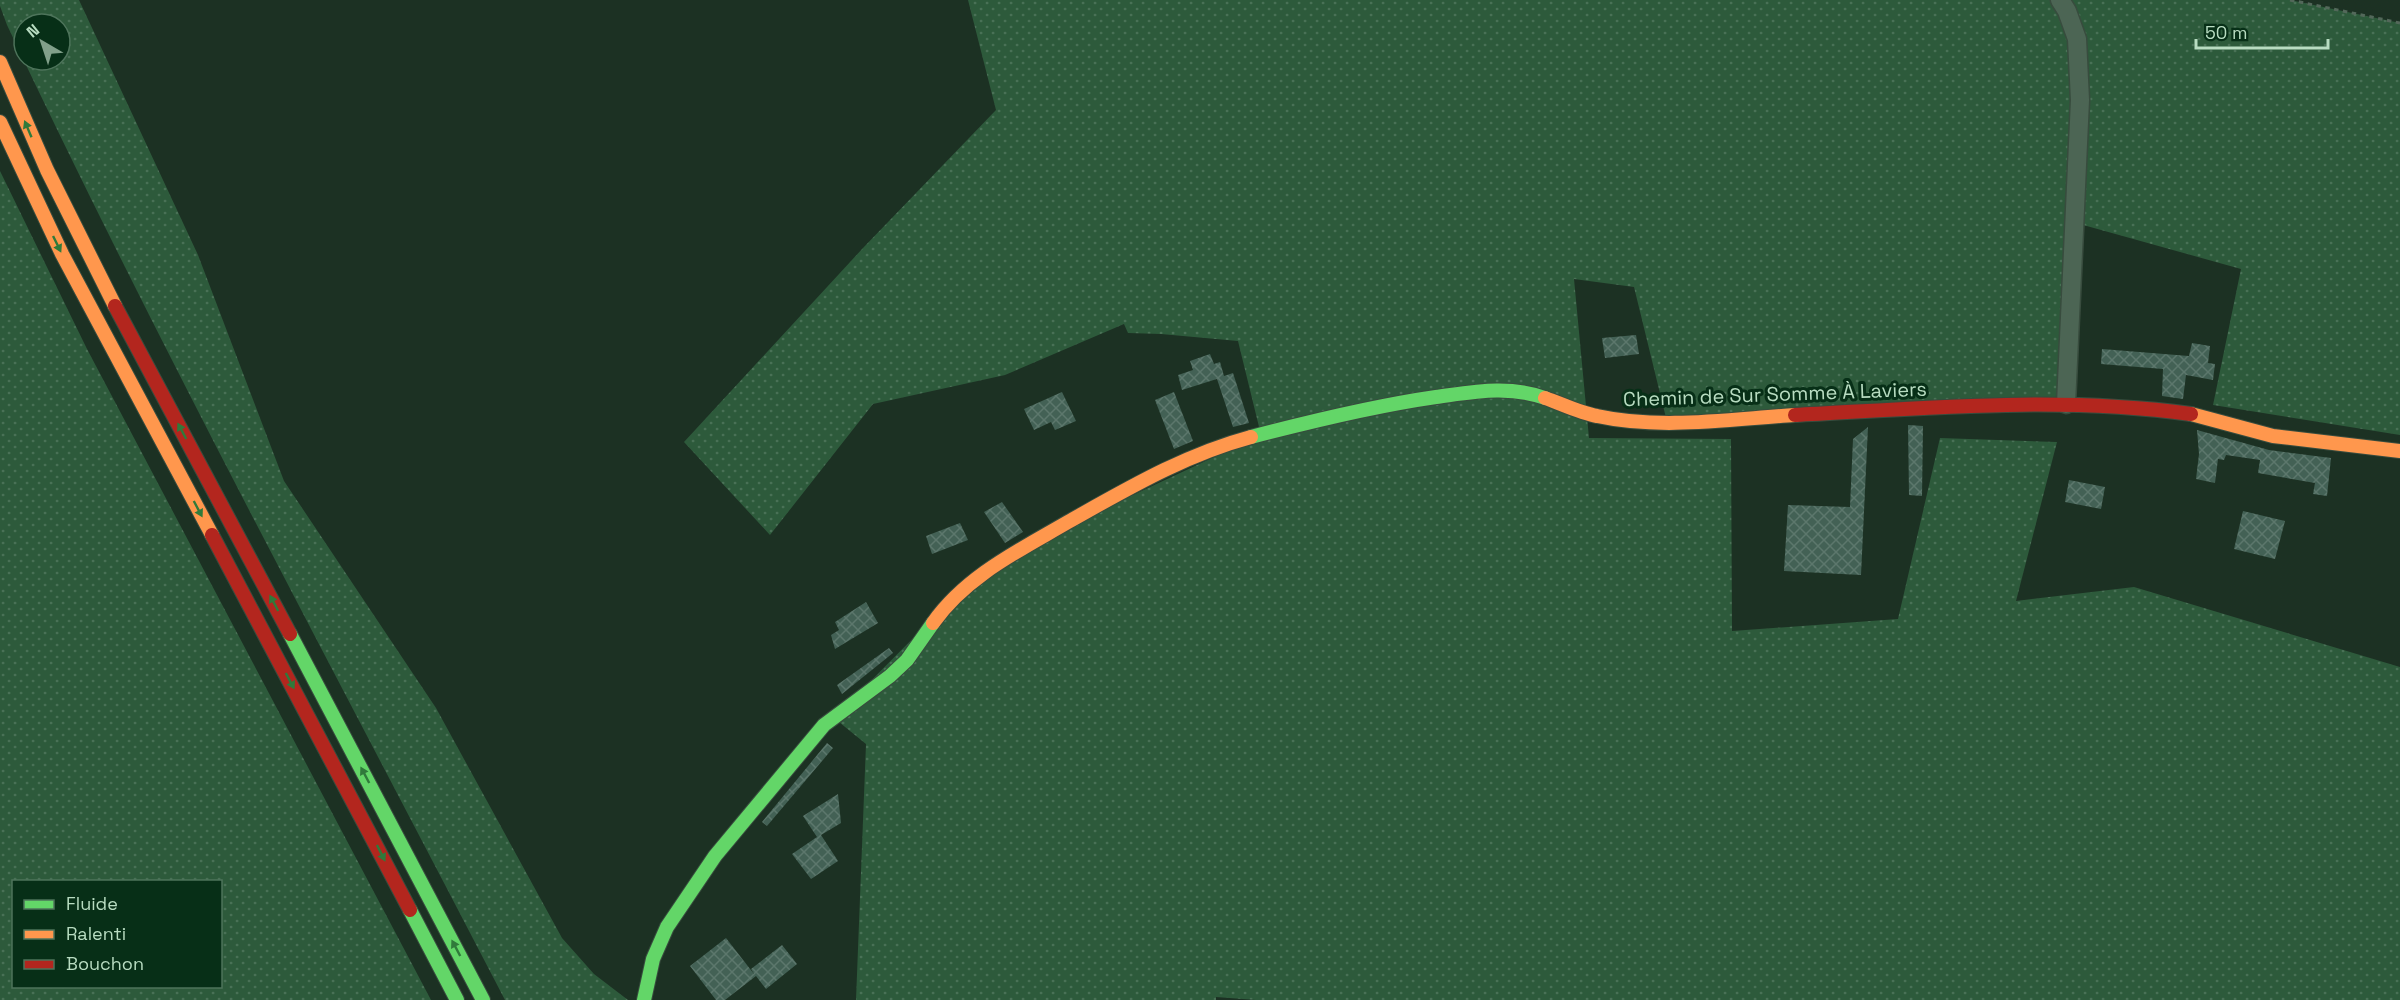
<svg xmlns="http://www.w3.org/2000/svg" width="2400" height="1000" font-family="'Space Grotesk',sans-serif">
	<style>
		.green { fill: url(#green-dots); fill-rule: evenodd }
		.building { fill: url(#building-cross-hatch) }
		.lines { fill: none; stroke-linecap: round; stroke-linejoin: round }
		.street-casing { stroke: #384c3e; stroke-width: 21 }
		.fast-casing { stroke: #384c3e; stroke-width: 16 }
		.slow-casing { stroke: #384c3e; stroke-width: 16 }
		.jam-casing { stroke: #384c3e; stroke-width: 16 }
		.path { stroke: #53685a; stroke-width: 3; stroke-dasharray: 4.5 4.5; stroke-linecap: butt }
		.street { stroke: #4c6554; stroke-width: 18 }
		.fast { stroke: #63d668; stroke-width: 14 }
		.slow { stroke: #ff974d; stroke-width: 14 }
		.jam { stroke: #b3261e; stroke-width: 14 }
		.oneway { fill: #307a3b }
		.labels { text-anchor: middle; stroke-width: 6; stroke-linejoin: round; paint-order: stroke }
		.street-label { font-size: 20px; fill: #b8dcc1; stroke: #072f17 }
	</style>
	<defs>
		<pattern id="green-dots" width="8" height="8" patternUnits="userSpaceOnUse" patternTransform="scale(1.5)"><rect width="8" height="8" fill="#2d5a3b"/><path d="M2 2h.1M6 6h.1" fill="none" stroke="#497156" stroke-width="1.8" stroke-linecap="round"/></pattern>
		<pattern id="building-cross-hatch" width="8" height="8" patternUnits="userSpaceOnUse" patternTransform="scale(1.5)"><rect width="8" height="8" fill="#436155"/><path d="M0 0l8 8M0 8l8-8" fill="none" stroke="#5c776c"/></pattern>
	</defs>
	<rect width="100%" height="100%" fill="#1c3123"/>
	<!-- green -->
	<g class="green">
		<path d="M0 0H79L198 255 284 481 436 708 562 938 594 974 628 1000H505C337 676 163 355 7 25L0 6ZM24 24H60V60H24Z"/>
		<path d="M968 0H2290L2400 23V435L2213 405 2241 269 2076 223 2066 404 1667 422 1634 287 1574 279 1589 438 1731 439 1732 631 1898 619 1940 438 2057 442 2016 601 2134 587 2400 667V1000H1256L1216 997V1000H856L866 744 834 718 944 607 1037 540 1261 435 1238 341 1161 334 1128 333 1124 324 1005 375 873 404 770 535 684 442 863 248 996 110Z"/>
		<path d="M0 171 87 349 431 1000H0ZM14 882H220V986H14Z"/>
	</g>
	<!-- building -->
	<g class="building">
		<path d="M1636 335 1639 354 1605 358 1602 338Z"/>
		<path d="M2192 343 2210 346 2208 363 2215 364 2213 380 2186 375 2183 399 2162 396 2163 369 2101 364 2102 349 2189 356Z"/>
		<path d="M1210 354 1214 364 1220 362 1224 376 1233 373 1249 423 1233 427 1217 379 1220 378 1182 390 1178 375 1193 370 1190 361Z"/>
		<path d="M1062 392 1076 421 1055 430 1051 422 1034 430 1024 409Z"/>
		<path d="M1174 392 1193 441 1174 449 1155 400Z"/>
		<path d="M1908 425 1923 426 1922 496 1909 495Z"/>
		<path d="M1868 427 1861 575 1784 571 1788 505 1850 507 1853 439Z"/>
		<path d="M2197 430 2269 450 2331 458 2327 496 2313 494 2315 483 2258 473 2260 460 2226 455 2224 460 2218 459 2215 483 2196 479 2199 454Z"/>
		<path d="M2069 480 2105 487 2101 509 2065 502Z"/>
		<path d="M1002 502 1023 532 1005 543 984 512Z"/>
		<path d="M2243 511 2285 521 2275 559 2234 549Z"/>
		<path d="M960 523 968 540 932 554 926 536Z"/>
		<path d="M866 602 878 623 835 649 831 635 839 630 835 622Z"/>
		<path d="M889 648 893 653 842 694 837 685Z"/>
		<path d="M827 743 833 748 767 826 762 822Z"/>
		<path d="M838 794 841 823 821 835 838 861 811 879 792 854 817 837 803 816Z"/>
		<path d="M726 938 754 974 751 969 782 945 797 964 766 989 756 976 725 1000H716L690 966Z"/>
	</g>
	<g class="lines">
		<defs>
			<path id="street" d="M2060 0 2067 11 2077 39 2080 100 2066 404"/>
			<g id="fast">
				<path d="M1251 437C1312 421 1373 406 1436 397 1474 392 1508 385 1545 398"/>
				<path d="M290 634 483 1000"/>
				<path d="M410 910 457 1000"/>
				<path d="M644 1000 653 959 667 927 715 856 824 725 890 676 907 660 933 623"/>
			</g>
			<g id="slow">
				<path d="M0 62 47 170 115 306"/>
				<path d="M0 122 62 254 212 535"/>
				<path d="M1545 398C1562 404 1580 413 1597 416 1661 430 1731 419 1795 415"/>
				<path d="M2191 414 2273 436 2400 451"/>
				<path d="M933 623C966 576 1020 550 1068 522 1127 489 1184 455 1251 437"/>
			</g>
			<g id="jam">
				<path d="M115 306 290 634"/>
				<path d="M1795 415C1927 408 2060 396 2191 414"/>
				<path d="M212 535 410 910"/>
			</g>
		</defs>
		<!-- street casing -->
		<use href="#street" class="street-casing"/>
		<!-- fast casing -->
		<use href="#fast" class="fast-casing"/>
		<!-- slow casing -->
		<use href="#slow" class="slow-casing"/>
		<!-- jam casing -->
		<use href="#jam" class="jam-casing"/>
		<!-- path -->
		<path class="path" d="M2290 0 2400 23"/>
		<!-- street -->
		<use href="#street" class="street"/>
		<!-- fast -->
		<use href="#fast" class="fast"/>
		<!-- slow -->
		<use href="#slow" class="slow"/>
		<!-- jam -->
		<use href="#jam" class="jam"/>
	</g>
	<!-- one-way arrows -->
	<defs><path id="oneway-solid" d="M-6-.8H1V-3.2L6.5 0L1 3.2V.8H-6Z" transform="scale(1.5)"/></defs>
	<g class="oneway">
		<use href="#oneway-solid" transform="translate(28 129) rotate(-113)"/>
		<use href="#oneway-solid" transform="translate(57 244) rotate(64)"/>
		<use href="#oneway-solid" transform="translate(182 431) rotate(-118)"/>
		<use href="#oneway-solid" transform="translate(198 509) rotate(62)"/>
		<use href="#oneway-solid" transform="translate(274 603) rotate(-118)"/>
		<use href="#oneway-solid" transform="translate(290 681) rotate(62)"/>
		<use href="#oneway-solid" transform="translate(365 775) rotate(-118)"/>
		<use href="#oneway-solid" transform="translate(381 853) rotate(63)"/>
		<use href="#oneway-solid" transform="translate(456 948) rotate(-118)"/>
	</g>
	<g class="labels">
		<!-- street labels -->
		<g class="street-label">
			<text transform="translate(1775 394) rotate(-2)" y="7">Chemin de Sur Somme À Laviers</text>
		</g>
	</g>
	<!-- legend -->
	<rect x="12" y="880" width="210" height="108" fill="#072f17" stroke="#4e745b" stroke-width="1.5"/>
	<rect x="24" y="900" width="30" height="9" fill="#63d668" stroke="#4e745b" stroke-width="1.5"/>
	<text x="66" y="910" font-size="18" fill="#b8dcc1">Fluide</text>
	<rect x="24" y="930" width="30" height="9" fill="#ff974d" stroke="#4e745b" stroke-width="1.5"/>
	<text x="66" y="940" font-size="18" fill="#b8dcc1">Ralenti</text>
	<rect x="24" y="960" width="30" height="9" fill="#b3261e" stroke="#4e745b" stroke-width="1.5"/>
	<text x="66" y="970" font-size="18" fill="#b8dcc1">Bouchon</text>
	<!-- north arrow -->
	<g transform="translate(42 42) rotate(321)"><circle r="28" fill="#072f17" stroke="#4e745b" stroke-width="1.5"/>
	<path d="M0-4.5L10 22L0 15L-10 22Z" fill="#81a08a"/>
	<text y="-9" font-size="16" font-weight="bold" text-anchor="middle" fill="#b8dcc1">N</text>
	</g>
	<!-- scale -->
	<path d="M2196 39v9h132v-9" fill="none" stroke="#b8dcc1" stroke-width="3"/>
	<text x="2205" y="39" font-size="18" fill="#b8dcc1" stroke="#072f17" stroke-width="4.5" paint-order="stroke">50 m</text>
</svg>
